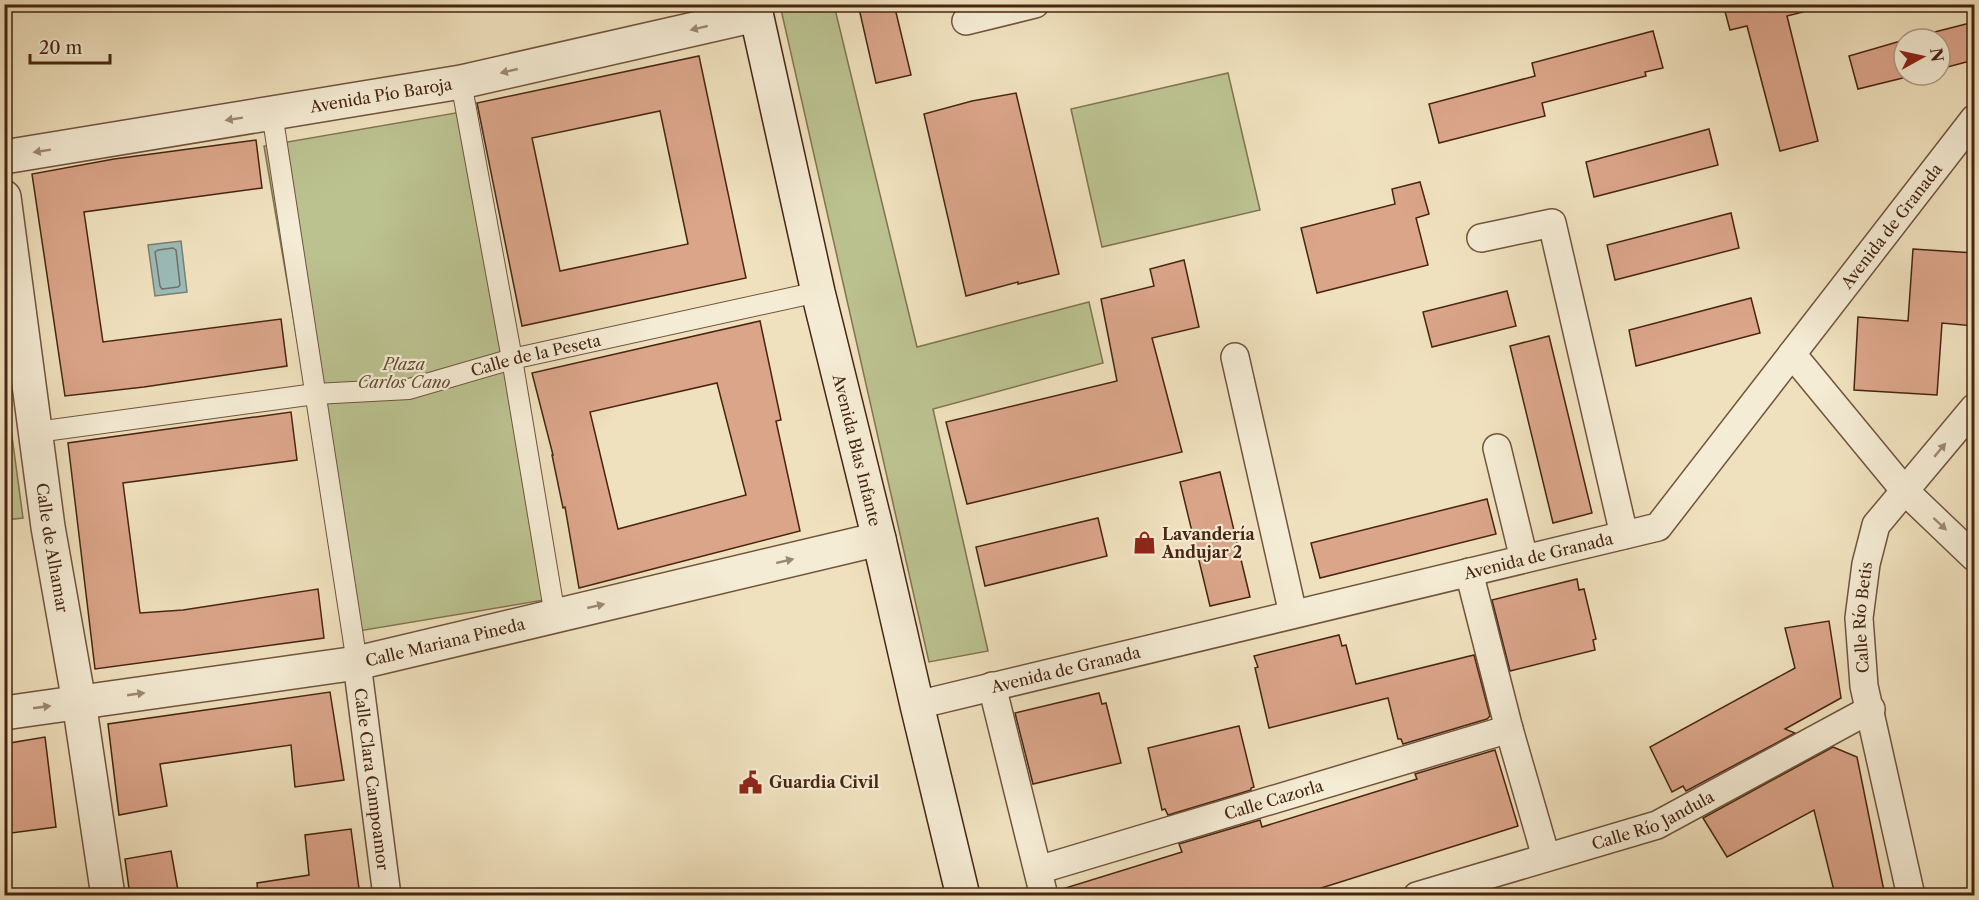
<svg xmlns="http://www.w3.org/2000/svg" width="1979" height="900" font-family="'Libre Caslon Text',serif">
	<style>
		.green { fill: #bbc290; stroke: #817450; stroke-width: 1.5 }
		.water { fill: #9cbcb9; stroke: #7a8076; stroke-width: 1.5 }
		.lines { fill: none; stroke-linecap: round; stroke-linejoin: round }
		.shore { stroke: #727065; stroke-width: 1.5 }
		.building { fill: #dba58a; stroke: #472511; stroke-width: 1.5; fill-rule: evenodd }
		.pedestrian-casing { stroke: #71543c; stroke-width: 22 }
		.minor-casing { stroke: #71543c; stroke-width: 30 }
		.tertiary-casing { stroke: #71543c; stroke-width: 36 }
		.secondary-casing { stroke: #472511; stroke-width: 36 }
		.pedestrian { stroke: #f5ecd5; stroke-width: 20 }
		.minor { stroke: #f5ecd5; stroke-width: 27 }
		.tertiary { stroke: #f5ecd5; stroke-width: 33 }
		.secondary { stroke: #f5ecd5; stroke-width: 33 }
		.oneway { fill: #9e8873 }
		.labels { text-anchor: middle; stroke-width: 4.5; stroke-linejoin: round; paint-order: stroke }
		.street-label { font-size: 16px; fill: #472511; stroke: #f5ecd5 }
		.park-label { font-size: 16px; font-style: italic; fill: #644c31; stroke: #f5ecd5 }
		.poi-label { font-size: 16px; font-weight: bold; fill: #472511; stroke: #f5ecd5; text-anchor: start }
	</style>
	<rect width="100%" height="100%" fill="#f0e1be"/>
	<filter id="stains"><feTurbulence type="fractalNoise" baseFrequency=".00333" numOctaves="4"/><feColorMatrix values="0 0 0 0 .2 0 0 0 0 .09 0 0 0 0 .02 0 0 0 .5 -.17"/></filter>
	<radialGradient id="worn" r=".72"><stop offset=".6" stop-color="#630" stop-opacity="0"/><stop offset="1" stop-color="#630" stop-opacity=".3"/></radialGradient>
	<!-- green -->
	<g class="green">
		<path d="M780 5H834L917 347 1089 302 1103 363 933 409 988 651 929 662Z"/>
		<path d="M1228 73 1260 210 1102 247 1071 109Z"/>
		<path d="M461 112 544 600 347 633 264 146Z"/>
		<path d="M5 384 23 518 5 520H4Z"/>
	</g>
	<!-- water -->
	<path class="water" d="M181 241 187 292 155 296 148 245Z"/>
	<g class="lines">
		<!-- shore -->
		<path class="shore" d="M173 248 176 250 180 285 178 287 162 289 160 286 155 252 158 250Z"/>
	</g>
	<!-- building -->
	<g class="building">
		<path d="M858 4H894L911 75 876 83Z"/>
		<path d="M1723 4H1802L1803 12 1787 16 1818 141 1780 151 1747 26 1730 30Z"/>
		<path d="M1974 22V60L1940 69V39H1907Z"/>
		<path d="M1653 31 1663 68 1645 72 1646 76 1542 103 1545 116 1439 143 1429 104 1535 76 1532 63Z"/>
		<path d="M1904 40V75H1915L1858 89 1849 56Z"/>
		<path d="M699 56 746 278 522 326 477 103ZM660 111 688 244 560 271 532 138Z"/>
		<path d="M1016 93 1059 274 1018 284V282L966 296 924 114 972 101Z"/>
		<path d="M1709 129 1718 165 1594 197 1586 162Z"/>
		<path d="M256 140 262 188 84 212 103 342 281 319 287 366 144 387 65 396 32 174 114 159Z"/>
		<path d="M1420 182 1429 214 1416 218 1428 265 1317 293 1301 228 1395 204 1392 189Z"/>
		<path d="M1731 213 1739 248 1615 280 1607 245Z"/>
		<path d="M1913 249 1974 253V326L1942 323 1937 395 1854 390 1858 317 1908 321Z"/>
		<path d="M1184 260 1199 327 1152 338 1182 452 967 504 946 422 1117 381 1101 299 1154 286 1150 269Z"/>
		<path d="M1507 291 1516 326 1432 347 1423 312Z"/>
		<path d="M1751 298 1760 333 1636 366 1629 330Z"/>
		<path d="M760 321 781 420 776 421 800 531 579 588 565 507 563 508 552 455H553L532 373ZM717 383 746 495 618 529 590 412Z"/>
		<path d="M1549 336 1592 513 1553 523 1510 346Z"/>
		<path d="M291 412 297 460 123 483 140 613 183 610 318 589 324 638 95 669 68 443Z"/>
		<path d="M1220 472 1250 597 1210 606 1180 482Z"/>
		<path d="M1487 499 1496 534 1320 578 1311 543Z"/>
		<path d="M1098 518 1107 556 985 586 976 547Z"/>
		<path d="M1577 579 1579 590 1584 589 1596 639 1593 640 1595 650 1510 671 1492 600Z"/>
		<path d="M1829 621 1841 698 1785 729 1795 733 1686 791 1683 786 1672 792 1650 747 1795 668 1785 628Z"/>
		<path d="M1339 635 1342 646 1346 645 1356 684 1474 655 1490 716 1487 719 1403 744 1401 739H1398L1388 698 1269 728 1255 668 1258 667 1254 656Z"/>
		<path d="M330 692 344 780 295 787 291 745 160 764 167 806 119 815 108 724Z"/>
		<path d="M1099 693 1102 704 1106 703 1121 763 1033 784 1015 713Z"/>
		<path d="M1239 726 1254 787 1251 788V790L1168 815 1165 809 1162 810 1148 748Z"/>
		<path d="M45 737 56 827 4 834V744Z"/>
		<path d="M1833 747 1857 757 1885 896H1863L1862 890 1835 895 1814 810 1727 857 1703 818Z"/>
		<path d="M1495 750 1518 826 1296 896H1059V890L1182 852 1179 844 1260 820 1262 827 1417 779 1415 774Z"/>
		<path d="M351 829 360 896H258L257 883 309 875 305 835Z"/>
		<path d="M171 851 179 896H130L125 859Z"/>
	</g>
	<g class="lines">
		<defs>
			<g id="pedestrian">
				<path d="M461 82 512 359 555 616"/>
				<path d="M272 113 357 663"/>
				<path id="s1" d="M37 432 315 394 409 389 512 359 818 292"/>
			</g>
			<g id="minor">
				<path d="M966 21 1035 4"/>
				<path d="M1481 238 1552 223 1624 535"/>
				<path d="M1792 354 1905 491 1974 557"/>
				<path d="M1235 357 1293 614"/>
				<path d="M1497 448 1524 559"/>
				<path d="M1469 572 1509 729 1546 857"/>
				<path id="s2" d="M357 663 387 896"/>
				<path d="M992 686 1044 896"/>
				<path id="s3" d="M917 705 1658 527 1974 119"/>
				<path id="s4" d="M1038 870 1509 729"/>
				<path id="s5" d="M1417 896 1657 825 1871 709"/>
				<path id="s6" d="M1911 896 1864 686 1859 618 1866 564 1876 525 1974 408"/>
			</g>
			<g id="tertiary">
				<path id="s7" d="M4 157 461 82 756 15"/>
				<path id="s8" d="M4 197 48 527 79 702 108 896"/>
				<path id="s9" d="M4 713 357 663 879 539"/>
			</g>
			<g id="secondary">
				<path id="s10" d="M754 4 818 292 879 539 917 705 963 896"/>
			</g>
		</defs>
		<!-- pedestrian casing -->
		<use href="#pedestrian" class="pedestrian-casing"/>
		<!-- minor casing -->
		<use href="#minor" class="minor-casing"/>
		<!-- tertiary casing -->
		<use href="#tertiary" class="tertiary-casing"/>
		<!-- secondary casing -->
		<use href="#secondary" class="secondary-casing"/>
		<!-- pedestrian -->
		<use href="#pedestrian" class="pedestrian"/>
		<!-- minor -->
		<use href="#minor" class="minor"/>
		<!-- tertiary -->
		<use href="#tertiary" class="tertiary"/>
		<!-- secondary -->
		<use href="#secondary" class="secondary"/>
	</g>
	<!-- one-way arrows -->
	<defs><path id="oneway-solid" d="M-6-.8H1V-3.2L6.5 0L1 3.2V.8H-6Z" transform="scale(1.5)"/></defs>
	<g class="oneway">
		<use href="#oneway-solid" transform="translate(699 28) rotate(167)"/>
		<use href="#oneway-solid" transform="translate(509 71) rotate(167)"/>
		<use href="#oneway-solid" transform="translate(234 119) rotate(171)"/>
		<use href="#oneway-solid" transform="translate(42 151) rotate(171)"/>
		<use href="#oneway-solid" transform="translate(1940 450) rotate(-50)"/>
		<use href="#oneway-solid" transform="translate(1940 524) rotate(43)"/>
		<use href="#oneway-solid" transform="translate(785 561) rotate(-13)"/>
		<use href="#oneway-solid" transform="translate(596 606) rotate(-13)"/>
		<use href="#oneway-solid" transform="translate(136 694) rotate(-8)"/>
		<use href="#oneway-solid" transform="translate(42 707) rotate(-8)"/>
	</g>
	<!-- icons -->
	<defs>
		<symbol id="shop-bare" viewBox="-9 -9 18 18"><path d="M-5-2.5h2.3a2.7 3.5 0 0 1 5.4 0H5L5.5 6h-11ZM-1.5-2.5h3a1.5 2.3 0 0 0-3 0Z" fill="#8f2418" stroke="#f5ecd5" stroke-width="2.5" paint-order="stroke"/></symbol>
		<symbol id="civic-bare" viewBox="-9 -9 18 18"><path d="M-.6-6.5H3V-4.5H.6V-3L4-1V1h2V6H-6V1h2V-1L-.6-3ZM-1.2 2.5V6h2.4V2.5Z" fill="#8f2418" stroke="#f5ecd5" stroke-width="2.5" paint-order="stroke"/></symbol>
	</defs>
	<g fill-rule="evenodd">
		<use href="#shop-bare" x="1128" y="526" width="33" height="33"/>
		<use href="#civic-bare" x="734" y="766" width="33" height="33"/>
	</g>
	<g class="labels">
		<!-- street labels -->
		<g class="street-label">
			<text dy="6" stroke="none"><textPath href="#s7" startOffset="382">Avenida Pío Baroja</textPath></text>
			<text dy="6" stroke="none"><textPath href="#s3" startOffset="1143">Avenida de Granada</textPath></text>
			<text dy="6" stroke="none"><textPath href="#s1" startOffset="506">Calle de la Peseta</textPath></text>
			<text dy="6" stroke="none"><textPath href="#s10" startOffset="458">Avenida Blas Infante</textPath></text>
			<text dy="6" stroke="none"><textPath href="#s8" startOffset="354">Calle de Alhamar</textPath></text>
			<text dy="6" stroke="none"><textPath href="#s3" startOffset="639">Avenida de Granada</textPath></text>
			<text dy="6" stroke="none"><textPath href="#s6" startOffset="284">Calle Río Betis</textPath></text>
			<text dy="6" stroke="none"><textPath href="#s9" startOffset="447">Calle Mariana Pineda</textPath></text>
			<text dy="6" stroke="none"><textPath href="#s3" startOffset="153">Avenida de Granada</textPath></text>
			<text dy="6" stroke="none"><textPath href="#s2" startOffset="117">Calle Clara Campoamor</textPath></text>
			<text dy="6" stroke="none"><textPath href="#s4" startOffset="246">Calle Cazorla</textPath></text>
			<text dy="6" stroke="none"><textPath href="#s5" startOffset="248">Calle Río Jandula</textPath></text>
		</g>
		<!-- park labels -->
		<g class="park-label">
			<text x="404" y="370">Plaza<tspan x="404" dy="18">Carlos Cano</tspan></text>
		</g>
		<!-- poi labels -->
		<g class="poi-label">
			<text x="1162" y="540">Lavandería<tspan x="1162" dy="18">Andujar 2</tspan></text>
			<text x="769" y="788">Guardia Civil</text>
		</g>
	</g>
	<!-- margin -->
	<rect width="1979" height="900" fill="none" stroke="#f0e1be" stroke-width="24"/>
	<rect x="6" y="6" width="1967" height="888" fill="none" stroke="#472511" stroke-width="3"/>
	<rect x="12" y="12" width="1955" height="876" fill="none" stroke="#472511" stroke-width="1.5"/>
	<!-- north arrow -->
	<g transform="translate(1922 57) rotate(82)"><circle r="28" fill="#f5ecd5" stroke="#af9c87" stroke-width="1.5"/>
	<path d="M0-4.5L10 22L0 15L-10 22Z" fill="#8f2418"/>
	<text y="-9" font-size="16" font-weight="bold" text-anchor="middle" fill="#472511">N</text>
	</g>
	<!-- scale -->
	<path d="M30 54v9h80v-9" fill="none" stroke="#472511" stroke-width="3"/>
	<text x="39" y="54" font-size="18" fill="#472511" stroke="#f5ecd5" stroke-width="4.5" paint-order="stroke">20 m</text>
	<rect width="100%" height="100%" filter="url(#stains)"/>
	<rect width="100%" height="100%" fill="url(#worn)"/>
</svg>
